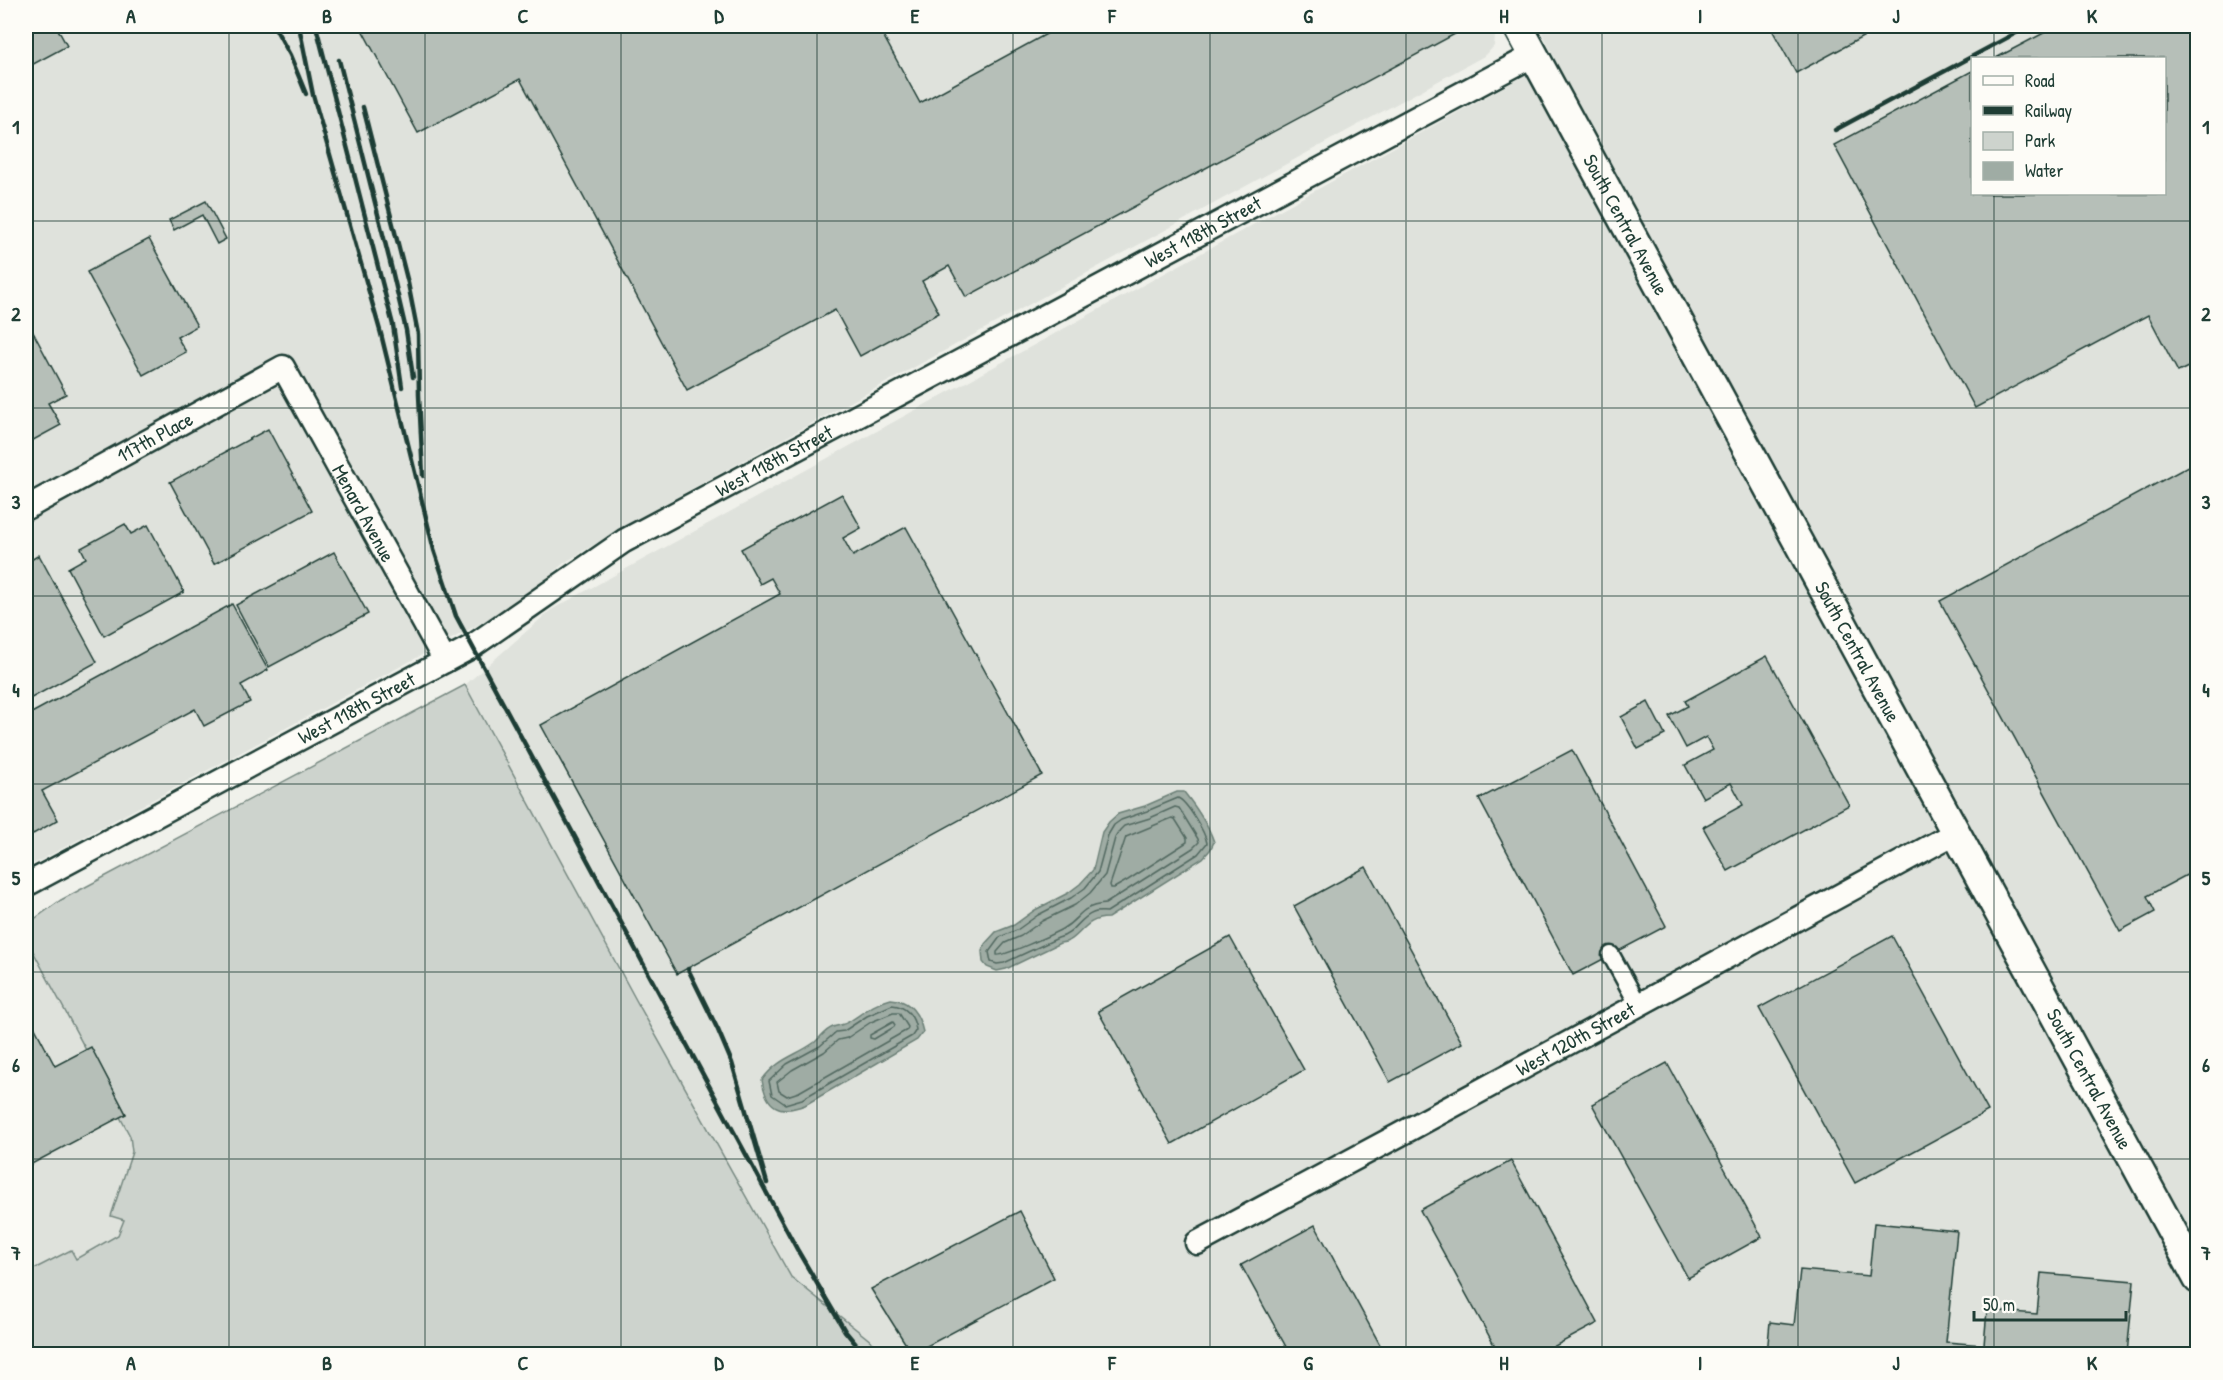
<svg xmlns="http://www.w3.org/2000/svg" width="2223" height="1380" font-family="'Patrick Hand',sans-serif">
	<style>
		.built { fill: #dfe2dc; fill-rule: evenodd }
		.green { fill: #cdd3cd; stroke: #768880; stroke-width: 1.5 }
		.water { fill: #9faca4; stroke: #6c8077; stroke-width: 1.5 }
		.lines { fill: none; stroke-linecap: round; stroke-linejoin: round }
		.shore { stroke: #526961; stroke-width: 1.5 }
		.building { fill: #b6bfb8; stroke: #1f3d34; stroke-width: 1.5 }
		.pedestrian-casing { stroke: #1f3d34; stroke-width: 21 }
		.minor-casing { stroke: #1f3d34; stroke-width: 27 }
		.tertiary-casing { stroke: #1f3d34; stroke-width: 33 }
		.pedestrian { stroke: #fdfcf7; stroke-width: 16 }
		.minor { stroke: #fdfcf7; stroke-width: 22 }
		.tertiary { stroke: #fdfcf7; stroke-width: 28 }
		.rail { stroke: #1f3d34; stroke-width: 4.5 }
		.grid { fill: none; stroke: #1f3d34; stroke-width: 1.5; stroke-opacity: 0.55 }
		.labels { text-anchor: middle; stroke-width: 6; stroke-linejoin: round; paint-order: stroke }
		.street-label { font-size: 20px; fill: #1f3d34; stroke: #fdfcf7 }
		.neatline { fill: none; stroke: #1f3d34; stroke-width: 2 }
		.grid-label { font-size: 20px; text-anchor: middle; font-weight: bold; fill: #1f3d34 }
	</style>
	<rect width="100%" height="100%" fill="#f0f1eb"/>
	<filter id="ink" filterUnits="userSpaceOnUse"><feTurbulence type="fractalNoise" baseFrequency=".0167" numOctaves="2"/><feDisplacementMap in="SourceGraphic" scale="12" xChannelSelector="R" yChannelSelector="G"/><feConvolveMatrix kernelMatrix="1 2 1 2 8 2 1 2 1" color-interpolation-filters="sRGB"/></filter>
	<g filter="url(#ink)">
		<!-- built -->
		<g class="built">
			<path d="M26 26H1495L1496 27 1494 46 1486 55 631 522 564 563 534 589 507 609 26 868Z"/>
			<path d="M1539 26H2197V1354H887L791 1277 731 1177 465 685 551 610 1555 59ZM1972 58H2164V194H1972Z"/>
			<path d="M26 936 86 1049 91 1047 126 1114 120 1118 130 1136 132 1152 111 1216 124 1220 118 1235 76 1259 71 1250 26 1273Z"/>
		</g>
		<!-- green -->
		<path class="green" d="M465 685 636 1000 791 1277 887 1354H26V1273L71 1250 76 1259 118 1235 124 1220 111 1216 132 1152 130 1136 120 1117 126 1114 91 1048 86 1050 27 940 26 925 61 900Z"/>
		<!-- water -->
		<g class="water">
			<path d="M1177 792H1184C1195 806 1208 824 1214 842L1210 850 1203 858 1108 918C1081 918 1082 941 1060 943L1006 969 997 971 987 967 983 962 982 951 985 944 996 932 1014 925 1035 910 1068 893 1080 884 1093 870 1102 832 1109 822 1118 814 1145 806Z"/>
			<path d="M891 999C910 1000 919 1014 923 1032L917 1040 805 1105C779 1115 766 1107 762 1080 778 1058 796 1056 815 1042 821 1037 825 1030 833 1027 839 1025 844 1025 850 1021 864 1012 875 1003 891 999Z"/>
		</g>
		<g class="lines">
			<!-- shore -->
			<g class="shore">
				<path d="M1178 798C1187 802 1205 832 1207 843L1198 854 1107 912C1102 912 1097 911 1093 913 1079 918 1074 935 1058 938L1004 963 997 964 991 962 989 952 1000 937 1017 930 1038 915 1071 898 1085 888 1098 872 1108 835 1114 825 1121 820 1147 811Z"/>
				<path d="M1175 807 1179 808 1198 839 1199 842 1193 848 1105 904C1077 907 1082 918 1062 929 1053 934 1003 957 997 955V952L1005 943 1021 936 1042 921 1075 905 1090 893 1105 875 1115 838 1120 830 1124 826 1150 818Z"/>
				<path d="M1172 818 1175 819 1187 838V842L1128 880 1114 888H1111L1110 885 1126 837Z"/>
				<path d="M892 1005C906 1006 914 1016 916 1030L912 1036 802 1099 785 1104 772 1095 769 1081 787 1064 820 1046 836 1032 844 1031 867 1016Z"/>
				<path d="M893 1013H899L908 1027 907 1030 799 1092 787 1096 779 1091 777 1082 792 1070 824 1052 838 1040 847 1038 871 1022Z"/>
				<path d="M893 1022 895 1025 894 1027 874 1039 870 1038V1035Z"/>
			</g>
		</g>
		<!-- building -->
		<g class="building">
			<path d="M26 26H56L67 46 26 68Z"/>
			<path d="M360 26H878L920 103 1061 26H1450L1455 34 966 297 949 266 922 281 939 313 860 356 835 310 687 390 520 79 418 133Z"/>
			<path d="M1770 26H1883L1796 73Z"/>
			<path d="M2057 26H2198V362L2178 372 2148 315 1975 408 1834 145 1972 71V194H2164V58H1996Z"/>
			<path d="M206 201 226 239 217 244 202 215 174 230 169 220Z"/>
			<path d="M149 239 197 326 177 337 186 352 143 375 87 272Z"/>
			<path d="M26 319 66 394 48 403 61 425 26 444Z"/>
			<path d="M268 429 312 511 214 564 170 482Z"/>
			<path d="M2198 461V869L2147 896 2155 912 2120 931 1940 601Z"/>
			<path d="M842 494 861 528 843 538 853 556 906 527 1042 775 677 974 541 725 780 594 771 578 760 584 741 549Z"/>
			<path d="M125 524 131 534 148 525 184 592 104 636 68 568 86 558 81 548Z"/>
			<path d="M334 552 368 614 269 667 236 605Z"/>
			<path d="M39 555 97 662 26 701V563Z"/>
			<path d="M232 604 268 670 241 685 250 702 204 726 195 709 42 791 58 820 26 838V716Z"/>
			<path d="M1767 656 1849 805 1728 871 1703 827 1743 805 1731 783 1703 798 1685 765 1713 750 1706 737 1686 748 1669 716 1688 706 1685 701Z"/>
			<path d="M1648 702 1665 735 1638 749 1621 717Z"/>
			<path d="M1572 750 1666 926 1573 975 1479 799Z"/>
			<path d="M1366 867 1462 1043 1390 1082 1294 906Z"/>
			<path d="M1892 936 1988 1111 1855 1183 1759 1008Z"/>
			<path d="M1230 937 1304 1070 1172 1144 1098 1011Z"/>
			<path d="M26 1011 55 1066 91 1047 126 1114 26 1167Z"/>
			<path d="M1667 1063 1762 1237 1688 1278 1592 1104Z"/>
			<path d="M1511 1161 1598 1323 1540 1354H1499L1420 1210Z"/>
			<path d="M1020 1211 1054 1278 912 1354 871 1289Z"/>
			<path d="M1874 1223 1957 1231 1946 1342 1984 1345 1987 1310 2037 1314 2041 1273 2134 1281 2127 1354H1767L1770 1322 1794 1325 1800 1270 1869 1276Z"/>
			<path d="M1315 1225 1385 1354H1290L1241 1265Z"/>
		</g>
		<g class="lines">
			<defs>
				<path id="pedestrian" d="M1611 955 1639 1006"/>
				<g id="minor">
					<path id="s1" d="M26 508 283 367 445 661"/>
					<path id="s2" d="M26 885 471 647 624 541 1534 55"/>
					<path id="s3" d="M1197 1243 1399 1135 1955 833"/>
				</g>
				<g id="tertiary">
					<path id="s4" d="M1518 26 2198 1279"/>
				</g>
			</defs>
			<!-- pedestrian casing -->
			<use href="#pedestrian" class="pedestrian-casing"/>
			<!-- minor casing -->
			<use href="#minor" class="minor-casing"/>
			<!-- tertiary casing -->
			<use href="#tertiary" class="tertiary-casing"/>
			<!-- pedestrian -->
			<use href="#pedestrian" class="pedestrian"/>
			<!-- minor -->
			<use href="#minor" class="minor"/>
			<!-- tertiary -->
			<use href="#tertiary" class="tertiary"/>
			<!-- rail -->
			<g class="rail">
				<path d="M274 26 290 55 306 94"/>
				<path d="M299 26 313 95 381 334 434 550 456 616 798 1251 845 1331 864 1354"/>
				<path d="M316 26 393 325 402 387"/>
				<path d="M339 60 391 266 406 330 413 377"/>
				<path d="M363 107 408 283 418 334 419 395 423 476"/>
				<path d="M1835 130 2029 26"/>
				<path d="M688 969 718 1030 732 1063 767 1183"/>
			</g>
		</g>
	</g>
	<!-- grid -->
	<path class="grid" d="M229 26V1354M425 26V1354M621 26V1354M817 26V1354M1013 26V1354M1210 26V1354M1406 26V1354M1602 26V1354M1798 26V1354M1994 26V58M1994 194V1354M26 221H2198M26 408H2198M26 596H2198M26 784H2198M26 972H2198M26 1159H2198"/>
	<g class="labels">
		<!-- street labels -->
		<g class="street-label">
			<text dy="7" stroke="none"><textPath href="#s4" startOffset="226">South Central Avenue</textPath></text>
			<text dy="7" stroke="none"><textPath href="#s2" startOffset="1347">West 118th Street</textPath></text>
			<text dy="7" stroke="none"><textPath href="#s1" startOffset="147">117th Place</textPath></text>
			<text dy="7" stroke="none"><textPath href="#s2" startOffset="861">West 118th Street</textPath></text>
			<text dy="7" stroke="none"><textPath href="#s1" startOffset="460">Menard Avenue</textPath></text>
			<text dy="7" stroke="none"><textPath href="#s4" startOffset="712">South Central Avenue</textPath></text>
			<text dy="7" stroke="none"><textPath href="#s2" startOffset="375">West 118th Street</textPath></text>
			<text dy="7" stroke="none"><textPath href="#s3" startOffset="430">West 120th Street</textPath></text>
			<text dy="7" stroke="none"><textPath href="#s4" startOffset="1198">South Central Avenue</textPath></text>
		</g>
	</g>
	<!-- margin -->
	<rect width="2223" height="1380" fill="none" stroke="#fdfcf7" stroke-width="66"/>
	<!-- legend -->
	<rect x="1971" y="57" width="195" height="138" fill="#fdfcf7" stroke="#a4b0a9" stroke-width="1.5"/>
	<rect x="1983" y="76" width="30" height="9" fill="#fdfcf7" stroke="#a4b0a9" stroke-width="1.5"/>
	<text x="2025" y="87" font-size="18" fill="#1f3d34">Road</text>
	<rect x="1983" y="106" width="30" height="9" fill="#1f3d34" stroke="#a4b0a9" stroke-width="1.5"/>
	<text x="2025" y="117" font-size="18" fill="#1f3d34">Railway</text>
	<rect x="1983" y="132" width="30" height="18" fill="#cdd3cd" stroke="#a4b0a9" stroke-width="1.5"/>
	<text x="2025" y="147" font-size="18" fill="#1f3d34">Park</text>
	<rect x="1983" y="162" width="30" height="18" fill="#9faca4" stroke="#a4b0a9" stroke-width="1.5"/>
	<text x="2025" y="177" font-size="18" fill="#1f3d34">Water</text>
	<!-- scale -->
	<path d="M1974 1311v9h152v-9" fill="none" stroke="#1f3d34" stroke-width="3"/>
	<text x="1983" y="1311" font-size="18" fill="#1f3d34" stroke="#fdfcf7" stroke-width="4.5" paint-order="stroke">50 m</text>
	<rect x="33" y="33" width="2157" height="1314" class="neatline"/>
	<g class="grid-label">
		<text x="131" y="23">A</text>
		<text x="327" y="23">B</text>
		<text x="523" y="23">C</text>
		<text x="719" y="23">D</text>
		<text x="915" y="23">E</text>
		<text x="1112" y="23">F</text>
		<text x="1308" y="23">G</text>
		<text x="1504" y="23">H</text>
		<text x="1700" y="23">I</text>
		<text x="1896" y="23">J</text>
		<text x="2092" y="23">K</text>
		<text x="16" y="134">1</text>
		<text x="2206" y="134">1</text>
		<text x="16" y="321">2</text>
		<text x="2206" y="321">2</text>
		<text x="16" y="509">3</text>
		<text x="2206" y="509">3</text>
		<text x="16" y="697">4</text>
		<text x="2206" y="697">4</text>
		<text x="16" y="885">5</text>
		<text x="2206" y="885">5</text>
		<text x="16" y="1072">6</text>
		<text x="2206" y="1072">6</text>
		<text x="16" y="1260">7</text>
		<text x="2206" y="1260">7</text>
		<text x="131" y="1370">A</text>
		<text x="327" y="1370">B</text>
		<text x="523" y="1370">C</text>
		<text x="719" y="1370">D</text>
		<text x="915" y="1370">E</text>
		<text x="1112" y="1370">F</text>
		<text x="1308" y="1370">G</text>
		<text x="1504" y="1370">H</text>
		<text x="1700" y="1370">I</text>
		<text x="1896" y="1370">J</text>
		<text x="2092" y="1370">K</text>
	</g>
</svg>
